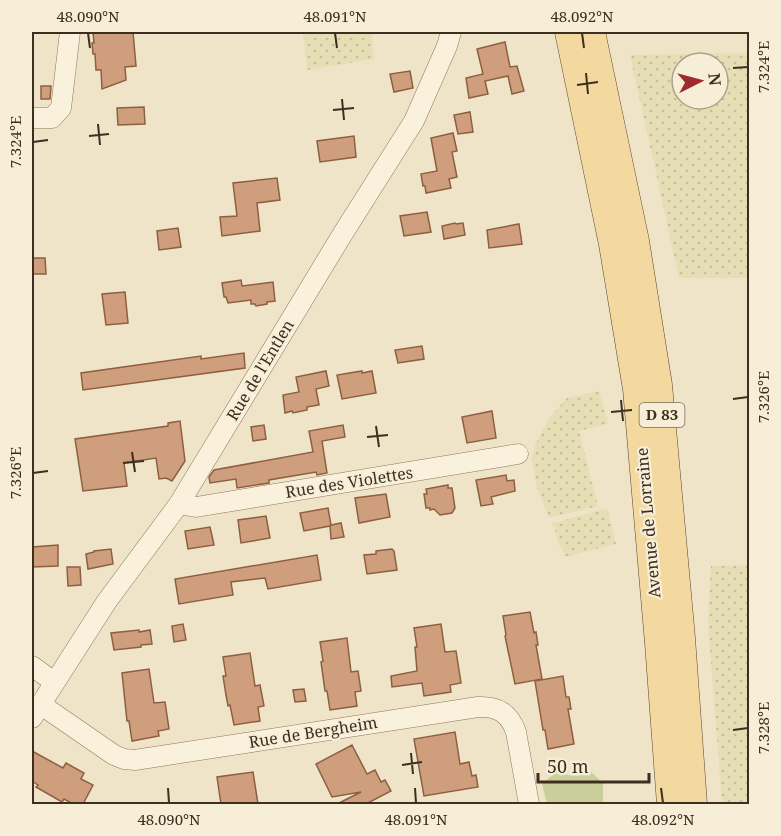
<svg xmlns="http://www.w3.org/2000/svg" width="781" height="836" font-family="'Noto Serif',serif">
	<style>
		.farmland { fill: url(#farmland-dots); fill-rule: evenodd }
		.park { fill: #c9cf9b }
		.building { fill: #cf9f7d; stroke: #8d5f41; stroke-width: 1.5 }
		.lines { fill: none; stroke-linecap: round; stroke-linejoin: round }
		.minor-casing { stroke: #8d765c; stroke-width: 21 }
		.major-casing { stroke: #5b4430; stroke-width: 27 }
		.minor { stroke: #faf1dc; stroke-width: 20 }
		.major { stroke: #f3d9a0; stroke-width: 26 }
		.ticks { fill: none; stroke: #3d2e20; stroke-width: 2 }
		.labels { text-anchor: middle; stroke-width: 4.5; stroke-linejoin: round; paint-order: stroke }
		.shield { fill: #f7eed8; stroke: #756857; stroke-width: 1.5 }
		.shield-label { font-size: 15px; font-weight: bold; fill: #3d2e20 }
		.street-label { font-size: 16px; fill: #3d2e20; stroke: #f7eed8 }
		.neatline { fill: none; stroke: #3d2e20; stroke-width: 2 }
		.ticks-label { font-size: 15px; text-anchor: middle; fill: #3d2e20 }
	</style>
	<defs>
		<pattern id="farmland-dots" width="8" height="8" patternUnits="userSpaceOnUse" patternTransform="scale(1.5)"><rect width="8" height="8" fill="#e6deb5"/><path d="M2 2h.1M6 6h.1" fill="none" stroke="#c6bf9b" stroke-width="1.8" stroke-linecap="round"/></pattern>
	</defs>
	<rect width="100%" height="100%" fill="#f0e4c8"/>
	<!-- farmland -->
	<g class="farmland">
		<path d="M303 32H372L374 59 307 70Z"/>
		<path d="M749 53V278H679L630 55ZM682 63H718V99H682Z"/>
		<path d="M599 391 608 424 579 431 598 506 549 518 536 484 532 459 535 446 547 421 567 398Z"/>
		<path d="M607 508 616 544 565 557 562 547 560 548 554 526H552L551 524Z"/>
		<path d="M749 565V804H722L708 622 711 566Z"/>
	</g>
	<!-- park -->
	<path class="park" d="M591 772 603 783V804H547L542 784 555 773 576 776Z"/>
	<!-- building -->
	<g class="building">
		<path d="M93 32H133L136 66 125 67 126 80 102 89 101 70H96L95 54H93L92 43H94Z"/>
		<path d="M505 42 510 67 517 66 524 91 512 94 508 76 485 81 488 94 469 98 466 78 483 74 477 49Z"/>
		<path d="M410 71 413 88 394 92 390 74Z"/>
		<path d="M41 86H51L50 99H41Z"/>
		<path d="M144 107 145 124 118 125 117 108Z"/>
		<path d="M470 112 473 132 458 134 454 115Z"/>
		<path d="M453 133 457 151 452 152 457 177 449 179 451 188 426 193 425 186H423L421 174 437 171 431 138Z"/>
		<path d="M354 136 356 157 320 162 317 141Z"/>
		<path d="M277 178 280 200 257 203 260 231 222 236 220 217 237 216 233 183Z"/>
		<path d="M427 212 431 232 404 236 400 216Z"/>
		<path d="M455 223 456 224 463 223 465 235 444 239 442 226Z"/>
		<path d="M519 224 522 244 489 248 487 230Z"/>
		<path d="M178 228 181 247 159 250 157 231Z"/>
		<path d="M32 258H45L46 274H32Z"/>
		<path d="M241 280 242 286 273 282 275 301 267 302V304L256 306 255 304H251V300L228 303 226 297H224L222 283Z"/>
		<path d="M125 292 128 323 106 325 102 294Z"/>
		<path d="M422 346 424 359 398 363 395 350Z"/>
		<path d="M244 353 245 368 83 390 81 373 201 356V359Z"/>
		<path d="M326 371 329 386 316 389 319 405 307 407V410L293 413 292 411 285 413 283 395 299 392 296 377Z"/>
		<path d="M362 371V373L372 371 376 393 342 399 337 375Z"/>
		<path d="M492 411 496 438 467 443 462 417Z"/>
		<path d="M180 421 185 461 172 481 166 478 159 479 156 458 124 463 127 486 83 491 75 439 168 426V423Z"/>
		<path d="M264 425 266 439 253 441 251 427Z"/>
		<path d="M343 425 345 437 322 441 327 473 317 475 316 472 269 480V483L237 488 236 479 210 483 209 477 214 470 313 452 309 431Z"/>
		<path d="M506 475 507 481 514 480 515 491 491 497 493 504 481 506 476 480Z"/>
		<path d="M448 485V488H452L455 508 452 513 440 515 434 509 430 510V508H426L424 494H427L426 489Z"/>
		<path d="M386 494 390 517 359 523 355 498Z"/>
		<path d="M328 508 331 525 341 523 344 537 331 539 330 526 304 531 300 513Z"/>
		<path d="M266 516 270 538 241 543 238 520Z"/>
		<path d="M210 527 214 545 188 549 185 531Z"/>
		<path d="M58 545V566L32 567V547Z"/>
		<path d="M111 549 113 564 88 569 86 554 94 552V551Z"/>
		<path d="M392 549 394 551 397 570 367 574 364 555 376 554V551Z"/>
		<path d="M317 555 321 580 268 589 265 578 231 582 233 595 179 604 175 579Z"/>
		<path d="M67 567H80L81 585 68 586Z"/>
		<path d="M530 612 534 633 536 632 538 645H536L542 679 515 684 505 636 506 635 503 616Z"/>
		<path d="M183 624 186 640 174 642 172 626Z"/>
		<path d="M441 624 445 652 456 651 461 683 450 685 451 692 424 696 422 683 392 687 391 676 417 671 415 647H417L414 628Z"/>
		<path d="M139 630V632L150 630 152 644 141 645V647L114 650 111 633Z"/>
		<path d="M347 638 351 672 358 671 361 691 355 692 357 706 330 710 327 691H325L321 662 323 661 320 642Z"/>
		<path d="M250 653 255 686 260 685 264 706 258 707 260 721 234 725 230 705 228 706 226 695 223 676H226L223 657Z"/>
		<path d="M149 669 154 703 165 702 169 729 158 731 159 736 132 741 129 721H127L122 673Z"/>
		<path d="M563 676 566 697H569L571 709H568L574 744 548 749 545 730H543L535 681Z"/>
		<path d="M304 689 306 701 295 702 293 690Z"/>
		<path d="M455 732 460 764 469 762 472 776 476 775 478 787 424 796 414 739Z"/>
		<path d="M352 745 367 774 375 770 381 782 385 780 391 791 366 804H337L361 792 332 797 316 764Z"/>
		<path d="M32 751 63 768 66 763 84 773 81 779 93 785 83 804H73L64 799 62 802 36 787 38 785 32 781Z"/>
		<path d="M253 772 258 804H221L217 777Z"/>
	</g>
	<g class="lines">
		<defs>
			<g id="minor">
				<path d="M32 118H52L61 108 70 32"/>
				<path d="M179 504 196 507 518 454"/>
				<path d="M32 666 54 682"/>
				<path d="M40 704 114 755 124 759 135 760 478 707C498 706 509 713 516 732L529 804"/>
				<path d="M32 718 107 601 179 504 342 235 414 121 447 46 451 32"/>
			</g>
			<g id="major">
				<path d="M568 32 612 244 636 389 658 643 670 804"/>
				<path d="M592 32 636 241 659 385 682 638 694 804"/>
			</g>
		</defs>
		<!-- minor casing -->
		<use href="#minor" class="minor-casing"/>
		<!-- major casing -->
		<use href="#major" class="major-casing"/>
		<!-- minor -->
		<use href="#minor" class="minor"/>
		<!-- major -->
		<use href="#major" class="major"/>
	</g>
	<!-- ticks -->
	<path class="ticks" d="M88 33 90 48M335 33 337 48M582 33 584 48M733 68 748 67M586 73 588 94M577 85 598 82M342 99 344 120M333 110 354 108M98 124 100 145M89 136 109 134M33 142 48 140M733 399 748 397M621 400 623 421M611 412 632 410M376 426 379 447M367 437 388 435M132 452 135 472M123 463 144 461M33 473 48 471M733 730 748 728M411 753 413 774M402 765 422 762M168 788 169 803M415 788 416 803M661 788 663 803"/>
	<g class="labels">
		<!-- shield labels -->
		<rect class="shield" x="639.5" y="403" width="45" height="24" rx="4.5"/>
		<g class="shield-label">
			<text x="662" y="420">D 83</text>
		</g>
		<!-- street labels -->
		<g class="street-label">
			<text transform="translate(260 370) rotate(-59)" y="6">Rue de l'Entlen</text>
			<text transform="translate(349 482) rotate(-9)" y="6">Rue des Violettes</text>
			<text transform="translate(648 523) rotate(-95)" y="6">Avenue de Lorraine</text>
			<text transform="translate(313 732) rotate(-9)" y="6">Rue de Bergheim</text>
		</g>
	</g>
	<!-- border -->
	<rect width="781" height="836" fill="none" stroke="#f7eed8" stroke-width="66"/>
	<!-- north arrow -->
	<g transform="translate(700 81) rotate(84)"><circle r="28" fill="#f7eed8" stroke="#ada18e" stroke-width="1.5"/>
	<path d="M0-4.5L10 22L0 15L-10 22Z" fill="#9e2a2b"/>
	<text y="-9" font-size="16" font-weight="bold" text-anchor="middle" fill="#3d2e20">N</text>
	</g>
	<!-- scale -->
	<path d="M538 773v9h111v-9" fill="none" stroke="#3d2e20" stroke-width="3"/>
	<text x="547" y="773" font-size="18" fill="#3d2e20" stroke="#f7eed8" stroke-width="4.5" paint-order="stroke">50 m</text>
	<rect x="33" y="33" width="715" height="770" class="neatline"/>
	<g class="ticks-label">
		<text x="88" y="22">48.090°N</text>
		<text x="335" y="22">48.091°N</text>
		<text x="582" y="22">48.092°N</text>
		<text transform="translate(764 67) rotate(-90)" y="5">7.324°E</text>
		<text transform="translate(16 142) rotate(-90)" y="5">7.324°E</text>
		<text transform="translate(764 397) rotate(-90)" y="5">7.326°E</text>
		<text transform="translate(16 473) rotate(-90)" y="5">7.326°E</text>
		<text transform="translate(764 728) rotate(-90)" y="5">7.328°E</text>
		<text x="169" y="825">48.090°N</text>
		<text x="416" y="825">48.091°N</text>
		<text x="663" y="825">48.092°N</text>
	</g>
</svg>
